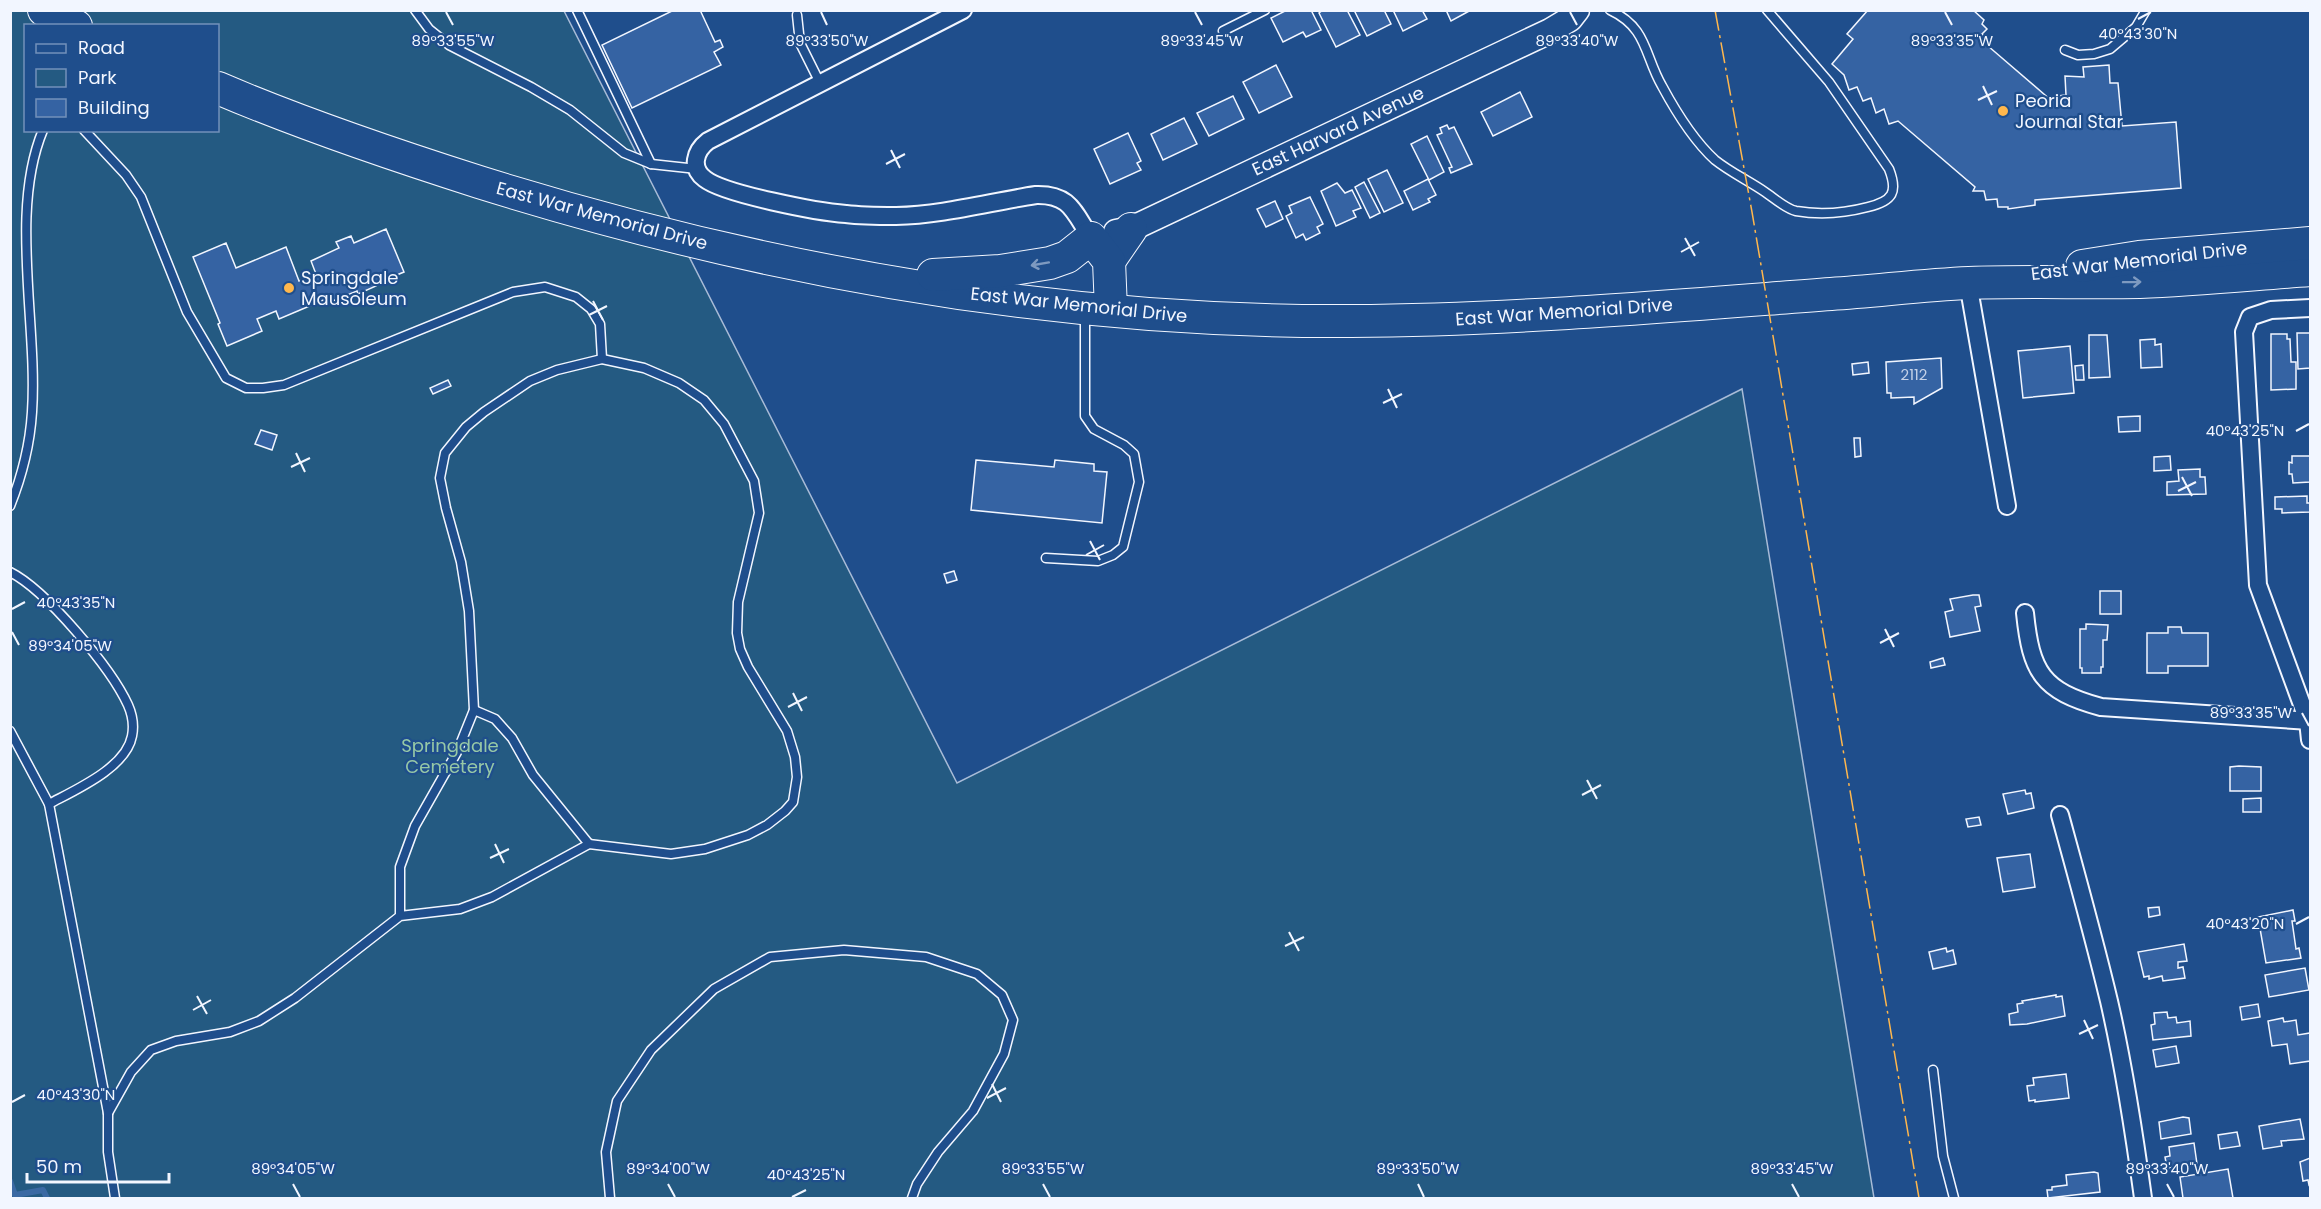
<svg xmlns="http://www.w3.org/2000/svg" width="2321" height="1209" font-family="Poppins,sans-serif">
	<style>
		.green { fill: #245a82; stroke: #a8bbd7; stroke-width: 1.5; fill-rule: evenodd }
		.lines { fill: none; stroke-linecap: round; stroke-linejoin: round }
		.stream { stroke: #3b69a3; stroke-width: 6 }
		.building { fill: #3563a3; stroke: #f2f6ff; stroke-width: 1.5 }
		.lane-casing { stroke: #f2f6ff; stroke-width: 11 }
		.street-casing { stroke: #f2f6ff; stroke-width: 20 }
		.secondary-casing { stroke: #f2f6ff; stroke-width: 27 }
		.highway-casing { stroke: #f2f6ff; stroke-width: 34 }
		.lane { stroke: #1f4e8c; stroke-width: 8 }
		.street { stroke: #1f4e8c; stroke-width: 16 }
		.secondary { stroke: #1f4e8c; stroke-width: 24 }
		.highway { stroke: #1f4e8c; stroke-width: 32 }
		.power { stroke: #ffb74d; stroke-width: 1.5; stroke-dasharray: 21 4.5 3 4.5; stroke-linecap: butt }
		.oneway { stroke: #7e9ac0 }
		.ticks { fill: none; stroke: #f2f6ff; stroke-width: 2 }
		.poi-dot { fill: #ffb74d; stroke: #1f4e8c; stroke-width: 2 }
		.labels { text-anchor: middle; stroke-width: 4.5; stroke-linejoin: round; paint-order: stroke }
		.number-label { font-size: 15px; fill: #c3d1e8 }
		.poi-label { font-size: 18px; fill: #f2f6ff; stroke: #1f4e8c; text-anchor: start }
		.street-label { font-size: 18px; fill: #f2f6ff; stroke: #1f4e8c }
		.park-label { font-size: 18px; fill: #97c8a6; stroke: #1f4e8c }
		.ticks-label { font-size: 15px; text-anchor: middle; fill: #f2f6ff; stroke: #1f4e8c; stroke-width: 4.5; stroke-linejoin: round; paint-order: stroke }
	</style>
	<rect width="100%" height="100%" fill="#1f4e8c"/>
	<!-- green -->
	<path class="green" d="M11 11H564L957 783 1742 389 1874 1198H11ZM26 26H218V130H26Z"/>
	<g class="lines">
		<!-- stream -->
		<path class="stream" d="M10 1181 15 1195 43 1190 47 1198"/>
	</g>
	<!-- building -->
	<g class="building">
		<path d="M674 10H700L715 42 720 40 723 47 714 52 721 65 632 108 602 45Z"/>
		<path d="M1287 10H1311L1321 30 1306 37 1303 32 1283 42 1271 18Z"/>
		<path d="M1323 10H1347L1360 35 1336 47 1319 13Z"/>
		<path d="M1354 10H1384L1391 24 1367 36Z"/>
		<path d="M1393 10H1422L1427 19 1403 31Z"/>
		<path d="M1446 10H1471L1451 21Z"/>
		<path d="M1868 10H1973L1984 20 1982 24 1987 29 1982 34 1984 36 1981 40 2052 101 2057 96 2066 95 2065 76 2084 77 2083 67 2109 65 2110 83H2118L2122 126 2176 122 2181 188 2035 200V205L2008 209V207H1998L1997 199 1986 200 1984 191H1973L1975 187 1898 121 1889 124 1884 109 1876 113 1871 98 1863 101 1857 87 1849 90 1844 75 1832 64 1853 39 1847 34Z"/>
		<path d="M1276 65 1292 97 1259 113 1243 82Z"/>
		<path d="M1520 92 1532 117 1493 136 1481 112Z"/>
		<path d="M1233 96 1244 119 1209 136 1197 113Z"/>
		<path d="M1184 118 1197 144 1163 160 1151 134Z"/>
		<path d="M1447 125 1449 129 1454 127 1472 164 1451 173 1449 168 1452 167 1437 135 1442 133 1440 128Z"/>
		<path d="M1128 133 1141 161 1137 163 1141 170 1110 184 1094 149Z"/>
		<path d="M1427 136 1444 172 1429 180 1411 144Z"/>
		<path d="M1387 170 1403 203 1384 212 1368 179Z"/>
		<path d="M1428 179 1436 195 1428 199 1430 202 1413 210 1404 191Z"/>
		<path d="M1364 182 1380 213 1370 218 1355 187Z"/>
		<path d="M1337 183 1345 193 1352 190 1361 208 1353 211 1356 217 1336 226 1321 191Z"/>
		<path d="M1310 197 1323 224 1317 227 1320 233 1306 240 1303 234 1296 238 1286 216 1292 213 1289 206Z"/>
		<path d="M1275 201 1283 219 1266 227 1257 209Z"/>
		<path d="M386 229 404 272 375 284 376 286 358 294 357 291 328 303 326 299 279 319 276 311 257 319 262 331 227 346 218 324 220 323 193 257 226 243 236 268 286 247 299 281 316 274 311 261 339 248 336 242 351 236 354 243Z"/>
		<path d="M2297 333H2310V368L2298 369Z"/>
		<path d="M2271 334H2287V339H2290L2291 362H2296V389L2271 390Z"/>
		<path d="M2089 335H2107L2110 377 2089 378Z"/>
		<path d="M2155 339V345L2161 344 2162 367 2141 368 2140 340Z"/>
		<path d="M2070 346 2074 393 2023 398 2018 351Z"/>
		<path d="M1941 358 1942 388 1914 404V397L1891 398V393H1887L1886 362Z"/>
		<path d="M1868 362 1869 373 1853 375 1852 364Z"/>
		<path d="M2083 365 2084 380H2076L2075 366Z"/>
		<path d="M448 380 451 386 433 394 430 388Z"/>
		<path d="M2140 416V431L2119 432 2118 417Z"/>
		<path d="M261 430 277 435 272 450 255 444Z"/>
		<path d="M1854 438H1860L1861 456 1855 457Z"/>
		<path d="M2170 456 2171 470 2154 471V457Z"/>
		<path d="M2292 456H2310V482L2293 483 2292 474H2289V462L2292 463Z"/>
		<path d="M976 460 1054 467 1055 460 1094 464V471L1107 472 1102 523 971 510Z"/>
		<path d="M2200 469V477H2205L2206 494 2167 495V482L2179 481 2178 470Z"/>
		<path d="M2307 496V503H2310V512L2282 513V509H2275V497Z"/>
		<path d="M954 571 957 580 947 583 944 574Z"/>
		<rect x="2100" y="591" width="21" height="23"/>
		<path d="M1973 595H1979L1981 606 1975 607 1980 631 1950 637 1945 612 1953 610 1950 599Z"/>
		<path d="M2086 624 2108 625 2107 640H2103V667H2101V673H2082V668H2080V629H2086Z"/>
		<path d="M2168 627H2181L2182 633H2208V666H2168V673H2147V633H2168Z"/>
		<path d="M1943 658 1945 665 1931 668 1930 662Z"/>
		<path d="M2239 766 2261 767V791H2230V767Z"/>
		<path d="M2025 790 2026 794 2031 793 2034 808 2008 814 2003 794Z"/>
		<path d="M2261 798V812H2243V799Z"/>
		<path d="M1979 817 1981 825 1968 827 1966 819Z"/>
		<path d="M2030 854 2035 887 2003 892 1997 858Z"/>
		<path d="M2159 907 2160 915 2149 917 2148 908Z"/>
		<path d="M2293 910 2295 921H2292L2296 949 2299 948 2301 958 2266 963 2258 917Z"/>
		<path d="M2184 944 2187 961 2178 962V968L2183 967 2185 978 2163 981 2162 976 2149 979V976L2144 977 2138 952Z"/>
		<path d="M1946 948 1947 952 1953 950 1956 964 1933 969 1929 952Z"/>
		<path d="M2305 968 2309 990 2269 997 2265 975Z"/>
		<path d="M2056 995V997L2062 996 2065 1016 2027 1024 2010 1025 2009 1014 2018 1012 2017 1004 2023 1003 2022 1001Z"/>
		<path d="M2258 1004 2260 1017 2242 1020 2240 1007Z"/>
		<path d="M2167 1012 2168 1018 2176 1017 2177 1023 2190 1021 2191 1036 2153 1040 2151 1025 2155 1024 2154 1013Z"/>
		<path d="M2283 1018 2284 1022 2296 1020 2298 1035 2310 1033V1061L2290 1064 2287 1044 2272 1046 2268 1021Z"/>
		<path d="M2176 1046 2179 1063 2156 1067 2153 1050Z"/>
		<path d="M2066 1074 2069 1098 2035 1102V1100L2029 1101 2027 1086 2034 1085 2033 1078Z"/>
		<path d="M2183 1117 2189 1118 2191 1134 2161 1139 2159 1122Z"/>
		<path d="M2300 1119 2304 1139 2281 1141 2282 1146 2263 1149 2259 1126Z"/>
		<path d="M2237 1132 2240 1146 2220 1149 2218 1135Z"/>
		<path d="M2194 1143 2197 1164 2167 1168 2165 1157 2170 1156 2169 1147Z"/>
		<path d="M2310 1158V1184L2309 1185 2308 1180 2303 1181 2300 1162Z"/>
		<path d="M2228 1169 2233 1198H2183L2180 1177Z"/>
		<path d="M2094 1172 2098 1173 2100 1192 2048 1198 2047 1190H2052V1187L2067 1185 2066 1175Z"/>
	</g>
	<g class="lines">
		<defs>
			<g id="lane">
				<path d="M415 10 429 29 449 45 531 87 570 110 624 153 651 164 697 169"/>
				<path d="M577 10 651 164"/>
				<path d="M1610 10C1648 28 1644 55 1662 86 1676 112 1693 140 1715 160 1730 172 1749 181 1765 192 1774 198 1786 209 1796 211 1819 215 1845 213 1868 207 1893 201 1898 192 1889 169L1829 82 1767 10"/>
				<path d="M797 15 800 43 820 83"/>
				<path d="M1223 31 1265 10"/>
				<path d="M2065 50 2078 55 2094 54 2110 49 2136 27 2146 10"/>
				<path d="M84 130 126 175 141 197 187 312 226 378 246 388H263L284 385 513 292 545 287 576 297 591 309 600 324 602 359"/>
				<path d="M10 506C22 476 30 444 32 412 38 325 9 211 43 130"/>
				<path d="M1046 558 1098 561 1113 555 1123 547 1139 482 1134 454 1124 445 1094 429 1085 416V314"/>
				<path d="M10 572C46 590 111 668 128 705 132 714 134 726 132 736 126 768 75 790 49 804"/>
				<path d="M474 710 495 719 512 738 533 775 589 844"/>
				<path d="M10 731 49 804 108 1113V1152L115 1198"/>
				<path d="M1933 1070 1943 1156 1954 1198"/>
				<path d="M108 1113 131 1072 151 1050 176 1041 230 1032 259 1021 295 998 400 916 460 909 492 897 589 844 671 854 705 849 748 835 767 825 785 811 793 802 797 777 795 757 787 731 748 667 740 649 737 633 738 602 759 513 754 481 724 424 704 400 679 383 644 368 602 359 557 370 530 381 484 412 466 427 445 453 440 478 446 508 461 562 469 611 474 710 457 752 415 826 400 867V916"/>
				<path d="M610 1198 606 1152 617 1101 651 1050 714 989 770 957 844 950 926 957 977 974 1002 995 1013 1020 1004 1054 973 1111 938 1152 917 1184 912 1198"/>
			</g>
			<g id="street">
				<path d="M963 10 708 141C695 151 690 168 705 179 724 194 818 212 846 214 862 216 879 216 896 216 943 215 990 202 1036 195 1071 194 1074 213 1091 238"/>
				<path d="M1968 283 2007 506"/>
				<path d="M2310 308 2271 310 2250 317 2244 332 2258 585 2308 721 2310 740"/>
				<path d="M2025 613C2031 672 2042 691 2101 707L2310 721"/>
				<path d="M2060 815C2077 877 2094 938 2109 1001 2124 1066 2134 1132 2143 1198"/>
			</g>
			<path id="secondary" d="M1116 232 1131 229 1550 31 1570 19 1577 10"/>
			<g id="highway">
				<path d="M44 10 76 26"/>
				<path d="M218 88C302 124 391 154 479 182 761 270 1054 323 1351 321 1511 320 1671 306 1831 294 1877 291 1923 285 1969 283 2026 281 2083 283 2140 282 2197 280 2254 274 2310 270"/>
				<path d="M1109 261 1131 229"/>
				<path d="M2082 266 2139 257 2310 243"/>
				<path d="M933 275 1000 271 1050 263 1067 257 1091 238 1109 261 1111 310"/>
			</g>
		</defs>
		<!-- lane casing -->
		<use href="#lane" class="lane-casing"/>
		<!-- street casing -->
		<use href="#street" class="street-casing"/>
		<!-- secondary casing -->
		<use href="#secondary" class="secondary-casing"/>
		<!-- highway casing -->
		<use href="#highway" class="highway-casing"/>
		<!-- lane -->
		<use href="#lane" class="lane"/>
		<!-- street -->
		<use href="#street" class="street"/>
		<!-- secondary -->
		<use href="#secondary" class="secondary"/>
		<!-- highway -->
		<use href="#highway" class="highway"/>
		<!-- power -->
		<path class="power" d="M1715 10 1752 212 1919 1198"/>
	</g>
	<!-- one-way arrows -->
	<defs><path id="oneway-shaft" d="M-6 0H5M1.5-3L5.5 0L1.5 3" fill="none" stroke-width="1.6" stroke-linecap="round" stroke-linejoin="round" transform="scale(1.5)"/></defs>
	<g class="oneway">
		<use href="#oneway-shaft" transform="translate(1040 264) rotate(170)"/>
		<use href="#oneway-shaft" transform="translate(2132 282) rotate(-1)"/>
	</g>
	<!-- ticks -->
	<path class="ticks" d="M446 12 453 25M821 12 827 25M1195 12 1202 25M1570 12 1577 25M1945 12 1952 25M2138 19 2151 12M1983 86 1992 105M1978 100 1997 91M891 150 900 168M886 164 905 154M1685 238 1695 256M1681 252 1699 242M593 301 603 320M589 315 607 306M1388 389 1397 408M1383 403 1402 394M2296 431 2309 424M296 453 305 472M291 467 310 458M2182 477 2192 496M2178 491 2196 482M1090 541 1100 560M1086 555 1104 545M12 609 25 602M1885 629 1894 647M12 632 19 645M1880 643 1899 633M793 693 802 711M788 707 807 697M2302 713 2309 726M1587 780 1597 799M1582 795 1601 785M495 844 504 863M490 858 509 849M2296 924 2309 917M1289 932 1299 951M1285 946 1304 937M197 996 207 1014M193 1010 211 1000M2084 1020 2093 1039M2079 1034 2098 1025M992 1084 1001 1102M987 1098 1006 1088M12 1102 25 1095M293 1184 300 1197M668 1184 675 1197M1043 1184 1050 1197M1418 1184 1424 1197M1792 1184 1799 1197M2167 1184 2174 1197M792 1197 806 1190"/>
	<!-- markers -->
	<g class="poi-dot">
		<circle cx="2003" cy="111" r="6"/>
		<circle cx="289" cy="288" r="6"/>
	</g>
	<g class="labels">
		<!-- number labels -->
		<g class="number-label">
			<text x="1914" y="380">2112</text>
		</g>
		<!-- poi labels -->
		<g class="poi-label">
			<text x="2015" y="107">Peoria<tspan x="2015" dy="21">Journal Star</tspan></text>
			<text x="301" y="284">Springdale<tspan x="301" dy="21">Mausoleum</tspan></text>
		</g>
		<!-- street labels -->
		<g class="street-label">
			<text transform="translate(1338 131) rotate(-25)" y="6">East Harvard Avenue</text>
			<text transform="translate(602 216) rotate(15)" y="6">East War Memorial Drive</text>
			<text transform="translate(2139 261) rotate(-7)" y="6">East War Memorial Drive</text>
			<text transform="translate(1079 305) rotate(6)" y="6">East War Memorial Drive</text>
			<text transform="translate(1564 312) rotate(-4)" y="6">East War Memorial Drive</text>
		</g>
		<!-- park labels -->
		<g class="park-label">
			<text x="450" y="752">Springdale<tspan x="450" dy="21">Cemetery</tspan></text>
		</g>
	</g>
	<g class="ticks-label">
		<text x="2138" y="39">40°43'30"N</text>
		<text x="453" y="46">89°33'55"W</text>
		<text x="827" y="46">89°33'50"W</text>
		<text x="1202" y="46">89°33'45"W</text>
		<text x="1577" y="46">89°33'40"W</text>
		<text x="1952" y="46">89°33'35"W</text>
		<text x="2245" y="436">40°43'25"N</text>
		<text x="76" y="608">40°43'35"N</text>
		<text x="70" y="651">89°34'05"W</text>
		<text x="2251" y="718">89°33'35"W</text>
		<text x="2245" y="929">40°43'20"N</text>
		<text x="76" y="1100">40°43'30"N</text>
		<text x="293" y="1174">89°34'05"W</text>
		<text x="668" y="1174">89°34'00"W</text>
		<text x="1043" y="1174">89°33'55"W</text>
		<text x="1418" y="1174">89°33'50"W</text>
		<text x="1792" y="1174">89°33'45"W</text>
		<text x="2167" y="1174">89°33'40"W</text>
		<text x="806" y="1180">40°43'25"N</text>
	</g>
	<!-- border -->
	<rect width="2321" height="1209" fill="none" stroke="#f2f6ff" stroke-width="24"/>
	<!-- legend -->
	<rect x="24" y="24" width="195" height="108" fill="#1f4e8c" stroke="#7391ba" stroke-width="1.5"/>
	<rect x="36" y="44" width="30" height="9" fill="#1f4e8c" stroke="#7391ba" stroke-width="1.5"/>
	<text x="78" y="54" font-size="18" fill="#f2f6ff">Road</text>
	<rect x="36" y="69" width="30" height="18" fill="#245a82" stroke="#7391ba" stroke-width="1.5"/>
	<text x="78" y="84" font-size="18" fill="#f2f6ff">Park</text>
	<rect x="36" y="99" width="30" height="18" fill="#3563a3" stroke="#7391ba" stroke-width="1.5"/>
	<text x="78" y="114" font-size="18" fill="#f2f6ff">Building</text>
	<!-- scale -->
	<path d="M27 1173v9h142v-9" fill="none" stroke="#f2f6ff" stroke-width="3"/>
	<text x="36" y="1173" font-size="18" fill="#f2f6ff" stroke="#1f4e8c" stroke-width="4.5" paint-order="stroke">50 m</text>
</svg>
